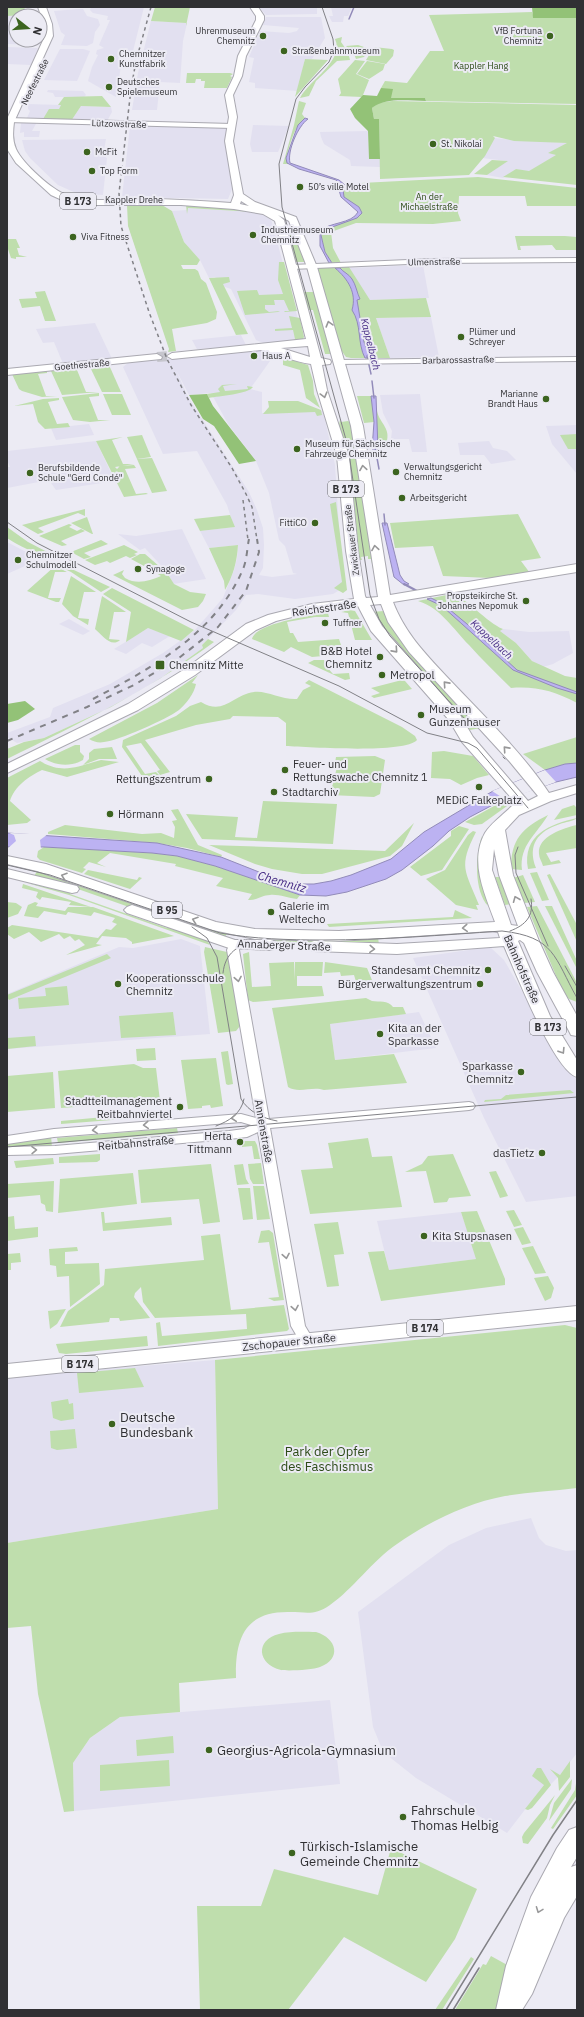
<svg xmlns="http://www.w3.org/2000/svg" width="584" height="2017" font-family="'IBM Plex Sans',sans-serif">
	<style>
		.built { fill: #e2e0f0; fill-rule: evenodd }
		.green { fill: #bfdead }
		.forest { fill: #93c277 }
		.water { fill: #bcb2f2; stroke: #928bb9 }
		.pier { fill: #ecebf4 }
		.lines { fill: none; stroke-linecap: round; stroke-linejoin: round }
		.stream-far1 { stroke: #928bb9; stroke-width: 1.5 }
		.stream { stroke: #928bb9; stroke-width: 2 }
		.major-tunnel { stroke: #c6c6cd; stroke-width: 10; stroke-dasharray: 10 5.5; stroke-linecap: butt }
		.minor-casing { stroke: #aaa9b1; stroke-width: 2 }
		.major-casing { stroke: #aaa9b1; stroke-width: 2 }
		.minor { fill: #fff; fill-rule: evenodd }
		.major { fill: #fff; fill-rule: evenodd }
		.tram-far1 { stroke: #818186; stroke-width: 1 }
		.tram { stroke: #818186; stroke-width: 1.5 }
		.rail-far1 { stroke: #818186; stroke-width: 1.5; stroke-dasharray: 3.5 3.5; stroke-linecap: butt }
		.rail { stroke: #818186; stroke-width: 2; stroke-dasharray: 6 6; stroke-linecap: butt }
		.oneway { stroke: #989899 }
		.poi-dot { fill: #3c641f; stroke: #ecebf4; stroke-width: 1.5 }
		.labels { text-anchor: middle; stroke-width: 4; stroke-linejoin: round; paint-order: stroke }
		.far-poi-label { font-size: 9px; fill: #303033; stroke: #ecebf4; text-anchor: start }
		.far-park-label { font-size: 9px; fill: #2d4b18; stroke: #ecebf4 }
		.far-street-label { font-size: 9px; fill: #303033; stroke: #ecebf4 }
		.shield { fill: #ecebf4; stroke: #68686d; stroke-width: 1 }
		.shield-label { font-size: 10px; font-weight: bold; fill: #303033 }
		.far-water-label { font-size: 10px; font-style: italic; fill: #432882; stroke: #ecebf4 }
		.street-label { font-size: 11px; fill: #303033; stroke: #ecebf4 }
		.poi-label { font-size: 11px; fill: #303033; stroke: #ecebf4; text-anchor: start }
		.water-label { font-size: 12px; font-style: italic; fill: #432882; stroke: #ecebf4 }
		.near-poi-label { font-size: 13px; fill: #303033; stroke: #ecebf4; text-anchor: start }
		.near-park-label { font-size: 13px; fill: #2d4b18; stroke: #ecebf4 }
	</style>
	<rect width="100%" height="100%" fill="#ecebf4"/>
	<!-- built -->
	<g class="built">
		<path d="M91 7H144L133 51 123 53 116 97 88 81 92 67 98 55 96 54 97 50 104 48 99 45 110 20H107L108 16 93 13 90 10Z"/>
		<path d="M259 7H317V14L266 15Z"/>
		<path d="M331 7H352L348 16H344L343 22H332L329 16H333Z"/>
		<path d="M78 9H83L87 16 98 19 100 25 95 32 93 43 87 46 61 45 65 35 61 32 54 11Z"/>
		<path d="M26 15 40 16H16V40H40V17L44 31 41 42 38 45 7 44V16Z"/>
		<path d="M266 17H321L325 38 312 59H305L298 91 255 88V83L249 82 254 58 249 57 260 31 289 33 297 31 299 28 263 25Z"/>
		<path d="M151 21 187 23 183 41 180 83 160 82 157 110H132L138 73Z"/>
		<path d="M7 47 38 48 31 65 7 64Z"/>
		<path d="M60 49H83L90 51 77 81 44 80Z"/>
		<path d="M48 90 83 91 86 95 84 97H55L53 93 47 92Z"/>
		<path d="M28 104 61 105 59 109 43 119 27 118 30 111 28 109Z"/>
		<path d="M81 106 111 107 112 112 107 121H71Z"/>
		<path d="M25 122H37L32 131H40L39 137H24V132L20 133 21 123Z"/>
		<path d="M253 125 289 126 278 152H252L250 144Z"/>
		<path d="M130 126 227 127 225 142 232 189 228 199 122 197Z"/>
		<path d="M368 131 369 158 380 159V167L351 166 350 160 324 144 321 137 320 132Z"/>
		<path d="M495 138 504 139 568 143 549 153 557 155 528 172 516 169 503 178 487 175 507 161 482 158Z"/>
		<path d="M106 139 103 156 107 158 103 195 76 193 58 185 30 158 25 151 22 140Z"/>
		<path d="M188 208 254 212 267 215 271 219 304 341 266 344 256 340 231 289 225 287 215 277 209 278 200 260 184 242 172 211 187 210Z"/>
		<path d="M423 265 429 298 370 300 349 268Z"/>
		<path d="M431 317 439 357 390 358 376 318Z"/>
		<path d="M95 323 113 361 64 366 54 342 43 343 36 329Z"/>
		<path d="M241 335 246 345 219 348 197 349 192 340Z"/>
		<path d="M258 350 273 352 275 354 250 389 262 392V413L323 411 335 465 343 588 333 594 295 599 258 594 246 595 236 610 202 645 203 648 161 678 111 707 44 738 17 743 7 737V733L50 717 53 708 110 684 163 653 195 630 223 598 234 570 237 558 238 545 209 548 200 531 234 527 227 505 197 451 163 454 123 367 128 363ZM176 370 189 395 211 393 228 424 256 461 269 493 279 540 285 546 293 573 297 574 272 577 259 575 263 568 264 545 263 528 257 510 249 492 188 397Z"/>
		<path d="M420 394 427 452H412L409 439H391L392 431 383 413 380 395Z"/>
		<path d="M89 424 94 435 56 440 51 428Z"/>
		<path d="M577 425V474L552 444 546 426Z"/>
		<path d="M96 441 115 481 56 490 49 480 7 488V467H10L7 460V451Z"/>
		<path d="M489 441 493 448 507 451 516 460 491 464 484 455H460L458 443Z"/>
		<path d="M182 529 206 579 173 584 168 573 145 548 140 550 118 534 136 536Z"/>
		<path d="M7 542 32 555 26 558 34 562 7 574Z"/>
		<path d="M69 619 90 631 83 635 59 624Z"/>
		<path d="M148 628 170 636 152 647 142 643 126 654 114 649Z"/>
		<path d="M503 629 529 632 569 631 573 653 553 664 543 667 532 661 516 643 500 631Z"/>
		<path d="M181 939 200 946 210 1034 7 1049V994L119 947 133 948Z"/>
		<path d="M490 947 504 960 563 1062 577 1080V1196L526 1202 484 1118 413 958Z"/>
		<path d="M419 1012 436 1048 335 1060 330 1024Z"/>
		<path d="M461 1212 477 1259 389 1270 377 1221Z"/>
		<path d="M215 1360 218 1509 7 1543V1377Z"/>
		<path d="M531 1518 539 1538 546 1545 566 1551 577 1550V1753L560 1775 550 1785H544L507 1833 416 1778 387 1755 382 1749 373 1727 358 1612 449 1545 486 1528Z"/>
		<path d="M330 1700 340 1784 74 1811 73 1763 90 1738 120 1717Z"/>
	</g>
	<!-- green -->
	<g class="green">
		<path d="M7 7H24L27 15 7 16Z"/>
		<path d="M155 7H190L186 26V23L151 21Z"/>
		<path d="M532 12 534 18H577V104L426 101 425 98H390L381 88 385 81 407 83 430 51H444L429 15Z"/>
		<path d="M342 37 341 42 348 52 350 60 337 61 316 81 309 96 300 98C309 80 345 61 335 39Z"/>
		<path d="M358 45 370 49 364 57 356 59 354 54 346 46Z"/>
		<path d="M374 47 392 49 394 50 393 56 386 64 366 60Z"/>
		<path d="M305 59 328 60 295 97Z"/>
		<path d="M355 60 365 61 356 74 369 80 363 95 362 97 339 96 341 93 338 79Z"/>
		<path d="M367 61 385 64 383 70 369 79 357 74Z"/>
		<path d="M187 73H230L233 74 230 76 232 77 227 88H204L205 81H201V79H196L195 83H186Z"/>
		<path d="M102 96 111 107 81 106 71 121 43 119 49 109H59L61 105H58L64 97Z"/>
		<path d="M299 101 306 103 302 114 305 118C294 126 290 145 286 158L289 164H283L294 125Z"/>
		<path d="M392 101 577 105V185L503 177 516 169 529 171 556 155 548 153 567 143 514 141 493 136 495 138 485 156 469 175 380 179 379 119H374L372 108 378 103Z"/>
		<path d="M492 160 508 161 487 175 474 174Z"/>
		<path d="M478 177 577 188V206H527L525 196H459L458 213 461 221 433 224 356 223 331 232 333 248 341 263H332L325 252 321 235 324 230 360 216 359 207 343 197V189L361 183Z"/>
		<path d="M127 205H162L172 211 184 242 200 260 197 265H181L183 269H195L198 271 201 279 206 283 217 312 216 319 207 323 172 329 176 351 168 352 169 349 128 226Z"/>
		<path d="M186 205 244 210 267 215 254 212 188 208 187 214Z"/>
		<path d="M294 230 306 262H296L287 231Z"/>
		<path d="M565 236 577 237V250H556L552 245 520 246 521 250H518L515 236Z"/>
		<path d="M7 239H16L20 248H17L19 255 27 257H16V259L11 258 7 246Z"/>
		<path d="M279 262H284L297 311 285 312 284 311H289L284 300H274L275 305H265V309L269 312 280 311 278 312 245 315 237 291 257 290 259 295 283 294 278 280Z"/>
		<path d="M349 267 370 300 426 298 431 317 376 318 390 358H351L346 357 341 350 316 268Z"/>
		<path d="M229 277 230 282 223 284 248 334 236 335 209 278Z"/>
		<path d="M45 291 56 321H45L40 306 22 308 19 299 37 298 35 292Z"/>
		<path d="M302 292H315L332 354H325L313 310H309Z"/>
		<path d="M289 316 300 318 304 337 303 339 292 341 295 339 293 330 275 331V329L292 328Z"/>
		<path d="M279 356 308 365 313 381 314 394 320 408 306 398 300 370 283 365V358Z"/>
		<path d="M109 365 121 392H102L90 367Z"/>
		<path d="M87 367V369L77 370 86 392H99L62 395 51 371Z"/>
		<path d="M47 371V373L38 374 46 396H57L42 397 22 391 19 389 12 374Z"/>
		<path d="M237 384 223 386 225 391 248 389 247 386 253 387C248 394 219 396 209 398L207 394 220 392 218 389 222 385Z"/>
		<path d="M99 393V396L89 397 98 420H110L90 422 73 420 62 397Z"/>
		<path d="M103 394H122L131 415H112Z"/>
		<path d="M357 396H371L374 422 364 423Z"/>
		<path d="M59 398V400L48 402 57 424 68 423 70 427 45 429 38 422 33 404 14 406 43 399Z"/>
		<path d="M268 401H298L321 410 322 415 317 416 315 412 263 414 269 407Z"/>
		<path d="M377 411C380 425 393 428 385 447L379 449 377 444Z"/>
		<path d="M340 420 341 422 348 421 351 423 376 584 371 559H368V556L361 557 362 560H359L339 425Z"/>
		<path d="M577 434V449H568L560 435Z"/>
		<path d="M142 435 151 457 137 459 127 437Z"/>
		<path d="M123 437 112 440 123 464H134L115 467 117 469 120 466 134 465 136 468 125 469 136 494 146 493 148 494 124 497 96 441Z"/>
		<path d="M152 458 167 491 152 493 137 459Z"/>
		<path d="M336 502 347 590 343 593 334 588 342 582C338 554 334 531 330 504Z"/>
		<path d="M85 509V516L78 513 38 528 44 532 38 534 22 525Z"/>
		<path d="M518 514 541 558 521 561 530 573 491 578 443 576 433 546 395 548 390 523Z"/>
		<path d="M230 515 235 527 200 531 194 519Z"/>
		<path d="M87 517 93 534H92L71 523Z"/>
		<path d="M69 524 72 525 69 527 77 531 81 529 85 531 61 541 67 545 62 546 39 536Z"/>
		<path d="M7 527 28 542 55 556C44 559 17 545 7 538Z"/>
		<path d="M101 540 108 544 84 553 91 557 84 559 71 552Z"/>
		<path d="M124 545 138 552 134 554 137 555 130 558 126 556 110 563 107 561 95 565 85 560Z"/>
		<path d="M238 545C237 562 233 576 225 590L224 581 209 548Z"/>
		<path d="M140 554H145L167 573 174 584 190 592 206 594 203 601 198 607 182 610 113 575 124 570 122 574 125 578C137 585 149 581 161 576L148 568H153L152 566 145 564 144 566 131 559Z"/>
		<path d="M59 563 110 587 101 592 71 572 56 565Z"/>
		<path d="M55 566 67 572H55L48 598H61L59 602H56L27 591Z"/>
		<path d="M71 576 96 592H84L78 618 89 619 88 625 73 616 62 604Z"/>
		<path d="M112 588 194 630 181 641 148 628 126 642 131 612 103 594Z"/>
		<path d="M451 594C465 596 487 623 503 629L500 631 516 643 532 661 565 676 577 678V703C554 691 536 686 511 688 497 674 482 660 469 645 453 629 441 608 418 601Z"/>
		<path d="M102 596 126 612H114L109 639 120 640C111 648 102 635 95 629Z"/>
		<path d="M349 610 355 611 372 640H355L348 613 341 612Z"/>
		<path d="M384 611 394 629 481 728 470 730 398 649 371 612Z"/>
		<path d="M328 613 329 617H315L287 622 290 633H293L298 642 339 639 341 645 320 647 323 656 312 657 291 647 284 652 252 639C255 623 314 615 328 613Z"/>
		<path d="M208 639 214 642C148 691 80 723 7 759V749L24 742 44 738 111 707 161 678 203 648 202 645Z"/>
		<path d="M314 660H324L326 666 333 674 349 673 350 679 345 680 308 663Z"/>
		<path d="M198 675 192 683 196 684C194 694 186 704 179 710 167 719 118 741 104 742 99 743 94 742 89 739L157 703Z"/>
		<path d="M309 680 402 727 415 736 417 740C405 754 307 747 286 746V723L278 717 233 716 230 719 196 725 145 740 170 772 160 775 157 771 160 770 141 743 126 746 145 774 156 772 159 775 144 779 122 747 123 740 176 716 190 706 201 702C224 716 232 695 254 692 266 690 282 700 297 699L303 690 311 686 305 683Z"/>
		<path d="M402 680 405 681 412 689 374 698 371 696 380 693 371 688Z"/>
		<path d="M577 737V763L565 764 545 770 523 754Z"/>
		<path d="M75 745H80V752L84 756 83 760C71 767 57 766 45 759Z"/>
		<path d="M112 747 117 759H99L83 765 89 759V753L94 749Z"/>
		<path d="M444 751 473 756 489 775 477 778 461 785 450 779 431 778 432 752Z"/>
		<path d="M375 756 385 760 380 794 374 797 330 795 338 763H335L336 757Z"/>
		<path d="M101 760 119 762 67 777 42 770C29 776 14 787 10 801L31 820 27 823 7 825V778L40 761C63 775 78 766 101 760Z"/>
		<path d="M505 800 508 803 507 806 482 824 474 825 465 822Z"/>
		<path d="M263 801 337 804 333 844 202 839 186 814 238 817 235 837 257 838Z"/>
		<path d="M574 805 577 808V815L554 820 562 809Z"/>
		<path d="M178 809 198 845 222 855 221 857 187 848 157 843 48 834V832L65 825 142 834 161 833 174 838 175 827 172 821 177 820 171 810Z"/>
		<path d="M548 815C537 834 519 845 522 870L511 869C511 839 522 828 548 815Z"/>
		<path d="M577 818C574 821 565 822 560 824 538 831 527 845 536 868L528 869C522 835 550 824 577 818Z"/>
		<path d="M414 823 402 846 390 856 322 874H302L272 869 255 864 209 845 385 851Z"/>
		<path d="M577 825V848L546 853 551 862 559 860 561 863 543 866C542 862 539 858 539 854 537 836 564 828 577 825Z"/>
		<path d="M459 826 469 829 442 870 421 876 410 867 451 836V831Z"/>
		<path d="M473 831 476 832C458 867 465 870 479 905H476L478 910 456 905 426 879 445 870 468 835Z"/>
		<path d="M482 836 479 873 488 906C474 891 475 855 482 836Z"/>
		<path d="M44 847 152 853 177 856 215 866 300 895 297 899C288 898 278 894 270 895 262 895 256 901 248 900L252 894 216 886 223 878 175 866 176 864 110 853 97 863 106 867 89 862 83 868 86 869 82 873 40 860 37 857 38 851Z"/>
		<path d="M38 870 228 932 223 940 75 888 34 876Z"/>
		<path d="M88 870 137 880 139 877 142 878 130 889 84 874Z"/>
		<path d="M537 872 549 900 542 901 530 873Z"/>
		<path d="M550 874 577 925V942L547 875Z"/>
		<path d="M523 875 535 902 524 903 513 878Z"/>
		<path d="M495 877H500L511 904 505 905Z"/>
		<path d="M27 883 71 892 70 894 167 928 170 927 206 939 210 945 69 895Z"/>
		<path d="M23 884 91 907 69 905 71 902 42 897 40 900 36 897 38 892 22 888Z"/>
		<path d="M7 902 16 903 22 907 18 914 7 918Z"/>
		<path d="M35 902 38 903 36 906 65 911 68 907H93L174 936 132 944V942L126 938 102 936 96 944 102 945 66 955 85 945 79 939 75 941 70 936 64 939 59 934 41 942 29 932 14 939 7 934V928L12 925 98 938 106 929 111 930 117 924 112 922 115 918 94 912 91 916 68 912 66 915 44 911 38 918 24 916 28 905Z"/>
		<path d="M537 906 577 983V1002L569 999 562 990 527 907Z"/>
		<path d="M545 906H552L577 961V969Z"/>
		<path d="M455 910 472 918 329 927 327 924 453 917Z"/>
		<path d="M249 937H378L379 945 252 943Z"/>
		<path d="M205 947 227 952 240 1026 236 1031 218 1033 204 952Z"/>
		<path d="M249 952 252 987 271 986 269 963 294 962 295 980V962H323L322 976H297V986H322L324 996 253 1002 248 1000 243 954Z"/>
		<path d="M107 954 111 958 9 1000 7 997V995Z"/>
		<path d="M325 962 367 968 374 985 358 988 354 975 341 976 340 972 324 973Z"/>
		<path d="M67 986 69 1005 19 1009 18 998 46 996 45 988Z"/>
		<path d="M366 998 372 1001C379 1002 388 1000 393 1007H403L406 1014 330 1024 335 1060 394 1054 407 1083 324 1090C312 1086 299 1094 288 1087L272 1008Z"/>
		<path d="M173 1012 176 1035 121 1038 119 1016Z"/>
		<path d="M35 1036 36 1046 7 1049V1038Z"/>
		<path d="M155 1048 156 1060 137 1061 136 1049Z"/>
		<path d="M228 1051 233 1084 228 1085 226 1084 221 1052Z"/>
		<path d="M216 1058 223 1106 211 1108 210 1105 202 1106V1108L188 1109 181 1060Z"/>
		<path d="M134 1064 143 1068H156L160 1101 61 1108 58 1071Z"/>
		<path d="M53 1072 55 1108 7 1112V1076Z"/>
		<path d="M570 1090 574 1093 484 1102 485 1100 501 1099 506 1095Z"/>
		<path d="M158 1112V1115L150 1117 61 1124V1121Z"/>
		<path d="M177 1128 178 1133 58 1143 57 1138Z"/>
		<path d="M51 1135 52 1148H7V1142Z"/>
		<path d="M368 1138 372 1157 392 1156 402 1207 310 1214 301 1170 333 1168 328 1143Z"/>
		<path d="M242 1141H255L257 1145 260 1159H254L252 1146 242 1147Z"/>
		<path d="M100 1154V1160L97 1162 59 1163V1157Z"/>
		<path d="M453 1154 471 1196 449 1198 447 1202 434 1203 426 1171 405 1172 422 1164 428 1156Z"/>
		<path d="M53 1158 54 1164 16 1168 14 1161Z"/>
		<path d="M261 1163 264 1184H253L250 1179 248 1164Z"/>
		<path d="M211 1164 220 1222 203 1224 199 1199 141 1203 138 1170Z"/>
		<path d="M243 1164 246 1179 249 1184 237 1185 234 1165Z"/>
		<path d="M496 1171 508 1196 500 1198 489 1172Z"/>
		<path d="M133 1173 137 1204 58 1213 60 1179Z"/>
		<path d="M54 1181 53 1212 46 1211 45 1205 41 1203 40 1195 7 1198V1184Z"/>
		<path d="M253 1186H264L270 1219 257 1220Z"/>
		<path d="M238 1188H250L253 1219 243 1220Z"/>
		<path d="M514 1210 522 1225 514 1227 506 1211Z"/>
		<path d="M477 1211 505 1279V1285L381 1301 368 1252 384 1251 389 1270 476 1259 461 1212Z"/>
		<path d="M101 1212H104L105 1223 171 1217 172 1225 103 1231Z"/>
		<path d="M14 1216 15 1229 38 1227V1237L7 1241V1217Z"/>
		<path d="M338 1222 344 1254 334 1255 339 1286 327 1287 314 1224Z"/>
		<path d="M523 1227 531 1243 522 1245 514 1229Z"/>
		<path d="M269 1230 273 1233 284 1300 274 1301 268 1298 279 1297 269 1242 258 1243 261 1231Z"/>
		<path d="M220 1234 231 1310 284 1305 289 1329 287 1331 158 1346 156 1323 160 1322 162 1336 247 1329 246 1314 155 1318 143 1302 141 1287 135 1293 134 1297 150 1318 120 1321 119 1318H110L109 1322 60 1327 68 1311 104 1285 105 1269 204 1260 201 1236Z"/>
		<path d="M533 1246 546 1273 535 1274 522 1248Z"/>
		<path d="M77 1247 78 1251 65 1252V1264L99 1263 100 1284 70 1307 69 1276 57 1277 56 1266 50 1265 49 1249Z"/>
		<path d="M20 1253 21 1262 11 1263V1270H7V1254Z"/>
		<path d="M548 1276 554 1288 551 1298 545 1301 534 1278Z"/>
		<path d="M66 1309 57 1324 50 1329 48 1311Z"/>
		<path d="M565 1325 577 1328V1488C553 1491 528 1492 505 1496 467 1503 428 1522 397 1544 372 1561 353 1589 330 1605 314 1616 307 1612 290 1612 245 1611 235 1638 236 1678L179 1683 180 1712 120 1717 90 1738 73 1763 74 1811 64 1812 38 1694 31 1626 7 1628V1543L218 1509 215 1360Z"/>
		<path d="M147 1336 148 1346 66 1354 59 1353 56 1344Z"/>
		<path d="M135 1368 144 1387 79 1393 77 1373Z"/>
		<path d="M68 1399 69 1404 73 1403 74 1419 61 1421 53 1418 51 1402Z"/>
		<path d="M75 1429 77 1448 57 1450 51 1448 50 1431Z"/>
		<path d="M316 1632C337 1638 342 1659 320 1667 313 1670 288 1671 281 1670 257 1664 255 1640 279 1634 290 1631 305 1632 316 1632Z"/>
		<path d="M173 1736 174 1753 137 1756 136 1740Z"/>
		<path d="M169 1760 170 1786 100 1791V1765Z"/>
		<path d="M570 1761V1777L559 1791 558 1778 550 1769 560 1775Z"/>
		<path d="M537 1768H541L551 1785 532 1808 528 1810 525 1809 544 1785 532 1776Z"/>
		<path d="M577 1777V1795L553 1829 551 1828 575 1790Z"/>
		<path d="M572 1779 571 1789 549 1821 554 1803Z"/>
		<path d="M555 1795 550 1805 547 1818 528 1844 523 1843 522 1837 524 1833Z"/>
		<path d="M391 1848 477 1889 455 1939 426 1982 344 1937 288 2010H200L197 1906H261L274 1869 378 1895Z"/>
		<path d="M491 1956 511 1967 498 2010H455L483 1964 486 1965Z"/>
		<path d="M471 1957 474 1959 442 2010H435Z"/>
	</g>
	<!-- forest -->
	<g class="forest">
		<path d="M532 7H577V18H533Z"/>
		<path d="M381 88 393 89 391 98H425L426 101C408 101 386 97 372 108L374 119H379L380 159H369L368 131 355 118 350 109 363 95 377 96Z"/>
		<path d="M207 394 213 406 256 461 239 464 214 426 203 419 189 395Z"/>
		<path d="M25 701 35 709 18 720 7 723V704Z"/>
	</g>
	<!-- water -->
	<g class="water">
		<path d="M305 118 308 119C298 126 287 151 290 163L339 180 345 185 339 187 340 184 336 180 299 169 287 163 286 158 298 125Z"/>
		<path d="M343 189 344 197 359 207 362 213 357 218 324 230 321 235 325 252 332 263H329L320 246V231C329 222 352 224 358 212L341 197 339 190Z"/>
		<path d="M335 268H340C343 272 349 274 352 279 356 285 357 293 360 299L357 300 364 342 367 350 372 354 370 358H365C357 343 362 325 352 310 357 293 348 279 335 268Z"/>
		<path d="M371 396H376L378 449H372L374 422Z"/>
		<path d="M382 523H387L400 575 404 581 409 584 404 585 394 577Z"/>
		<path d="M431 598 443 604 467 624 517 670 577 692V694L557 688 513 670 442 606 427 599Z"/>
		<path d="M577 763V777L556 782 504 799 470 817 449 831 433 846 402 870 386 879 347 892 326 896 300 895 215 866 177 856 152 853 44 847H7V833L157 843 221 857 264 874 300 884H314L331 881 351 875 391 859 424 832 493 791 545 770 565 764Z"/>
	</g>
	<!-- pier -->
	<g class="pier">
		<path d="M545 770 556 782 506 800 492 791Z"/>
		<path d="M9 833 42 834H48L40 840 41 849H7L16 841 14 835Z"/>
	</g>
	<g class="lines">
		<!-- stream-far1 -->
		<g class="stream-far1">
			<path d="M349 19 354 7"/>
			<path d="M367 356 371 374"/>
			<path d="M372 381 374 398"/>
			<path d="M375 447 379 469"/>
			<path d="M384 514 385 525"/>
		</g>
		<!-- stream -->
		<path class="stream" d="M404 584 419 592"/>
		<!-- major-tunnel -->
		<path class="major-tunnel" d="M157 357 172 356"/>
		<defs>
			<g id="minor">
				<path d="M7 118 232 124 235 126 232 128 7 122Z"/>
				<path d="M577 258V262L431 263 292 269 288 267 292 265 431 259Z"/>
				<path d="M577 357V361L339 364 335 362 339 360Z"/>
				<path d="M234 942 240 945 239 950 269 1119 469 1102 473 1103 475 1106 473 1109 469 1110 270 1128 305 1326 314 1341 312 1345 307 1346 302 1345 291 1326 258 1132 247 1137 229 1139 55 1154 7 1155V1147L55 1146 229 1131 244 1129 251 1125 241 1122 54 1137 7 1144V1136L54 1129 241 1114 256 1118 227 950 230 943Z"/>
			</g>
			<g id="major">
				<path d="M38 7H46L52 24 53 36 14 122C13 131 12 140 16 149 22 163 53 191 67 195 90 203 119 199 143 199 173 199 202 201 231 203L234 195 225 141 229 117 225 95 234 76 238 56 256 20V16L250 7H258L264 16V20L246 56 242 76 233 95 237 117 233 141 243 194 255 202 296 217 317 267 363 426 390 595 577 564V572L393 602C405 633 424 652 446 676 480 712 522 752 549 793L577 785V793L551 801 519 815 505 830 513 875 539 941 553 972 577 1016V1036L571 1035 569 1031 537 972 524 943 520 940 518 941 550 1016 577 1060V1077C554 1071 515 971 504 946L397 954 314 951 309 949 306 946 309 943 314 941 397 944 500 938 498 932 491 931 339 941 255 939 208 929 37 871 7 864V856L46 864 216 922 255 929 339 931 495 922C485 894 469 862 485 833 491 823 504 814 513 805L514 801 462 742 449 720 371 631 358 606 312 612 276 621 256 630 195 675 138 710 7 773V764L128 704 185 669 246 624 268 615 312 604 354 599 346 551 337 456 317 390 311 364C294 362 279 354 262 350L172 359 167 356 172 353 306 339 275 221 263 214 234 209 181 205H88L62 200 51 195 16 163 7 149V119L45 36 44 24ZM241 201 249 206 240 204ZM278 215 289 221 307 267 351 426 378 597 366 598 365 596 358 551 349 456 327 390 322 365 330 364 331 362 330 360 321 358 284 220ZM308 346 310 357 281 348ZM381 604 388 622 409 652 510 762 538 796 528 801 473 737 460 715 382 626 370 605ZM494 849 499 875 518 926 511 925 492 870Z"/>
				<path d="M157 354 162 357 161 359 7 375V369Z"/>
				<path d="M7 869 77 886 79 889 77 892 72 893 7 877Z"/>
				<path d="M132 905 235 940H271L276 942 279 945 276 948 271 950 229 948 127 913 124 910 127 907Z"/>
				<path d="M577 1306V1320L7 1378V1364Z"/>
				<path d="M577 1827V1857L571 1867 577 1865V1896L564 1918 532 1994 522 2010H496L506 1966 531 1897 557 1848 569 1830Z"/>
			</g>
		</defs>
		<!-- minor casing -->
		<use href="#minor" class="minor-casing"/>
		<!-- major casing -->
		<use href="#major" class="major-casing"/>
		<!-- minor -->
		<use href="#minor" class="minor"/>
		<!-- major -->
		<use href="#major" class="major"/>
		<!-- tram-far1 -->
		<g class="tram-far1">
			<path d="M322 7 333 39 334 50 329 62 305 87 296 99 279 164 282 207 348 447 370 595 379 619 390 636 465 719"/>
			<path d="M7 522 37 543 191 622 339 686 427 733 468 743 477 748 528 808"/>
			<path d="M503 757 505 759"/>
			<path d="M518 847 515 855 516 873 548 946"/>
			<path d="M7 865 50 875 220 933C254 939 288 940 323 940 383 940 442 935 502 931 555 937 554 957 577 998"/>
			<path d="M192 927 207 938 217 957 241 1099C249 1112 262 1118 277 1121"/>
			<path d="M510 931C526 925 534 916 531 899"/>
			<path d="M565 966 577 987"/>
			<path d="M223 973C225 953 238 944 257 942"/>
			<path d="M216 1126C229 1121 241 1114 244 1099"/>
			<path d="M7 1147 577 1097"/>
		</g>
		<!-- tram -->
		<g class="tram">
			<path d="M446 2010 553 1835 577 1800"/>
			<path d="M453 2010 479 1968"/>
		</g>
		<!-- rail-far1 -->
		<g class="rail-far1">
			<path d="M151 7 136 61 131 89 119 193 121 226 149 312 167 359 191 405 232 468 246 494 252 507 257 540"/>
			<path d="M243 500 248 540"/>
		</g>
		<!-- rail -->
		<g class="rail">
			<path d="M93 699C152 668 216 633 243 569 247 560 247 548 249 539"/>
			<path d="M7 741 87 707 134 685 179 658 218 627 246 591 259 552 257 539"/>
		</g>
	</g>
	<!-- one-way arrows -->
	<defs><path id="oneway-chevron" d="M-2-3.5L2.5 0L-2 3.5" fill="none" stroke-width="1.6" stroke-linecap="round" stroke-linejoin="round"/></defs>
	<g class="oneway">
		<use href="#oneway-chevron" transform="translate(329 324) rotate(-106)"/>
		<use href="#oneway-chevron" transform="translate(324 395) rotate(75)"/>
		<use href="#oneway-chevron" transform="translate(363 468) rotate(-99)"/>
		<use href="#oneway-chevron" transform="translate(375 548) rotate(-99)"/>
		<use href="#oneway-chevron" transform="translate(395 650) rotate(48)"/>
		<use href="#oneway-chevron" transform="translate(446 684) rotate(-132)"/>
		<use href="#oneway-chevron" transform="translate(506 749) rotate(-132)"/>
		<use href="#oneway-chevron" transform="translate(64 876) rotate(-161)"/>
		<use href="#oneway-chevron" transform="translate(516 899) rotate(-112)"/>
		<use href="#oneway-chevron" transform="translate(195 920) rotate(-161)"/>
		<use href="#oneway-chevron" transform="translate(465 928) rotate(176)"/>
		<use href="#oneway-chevron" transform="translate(372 949) rotate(3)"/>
		<use href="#oneway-chevron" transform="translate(238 979) rotate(80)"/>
		<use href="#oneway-chevron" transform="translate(562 1051) rotate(58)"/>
		<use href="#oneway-chevron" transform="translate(234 1118) rotate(175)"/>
		<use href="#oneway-chevron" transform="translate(146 1125) rotate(176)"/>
		<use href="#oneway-chevron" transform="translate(95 1130) rotate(175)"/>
		<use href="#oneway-chevron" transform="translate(34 1150) rotate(-1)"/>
		<use href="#oneway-chevron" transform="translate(286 1256) rotate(80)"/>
		<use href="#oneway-chevron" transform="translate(295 1308) rotate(80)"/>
		<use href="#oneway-chevron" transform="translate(539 1910) rotate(111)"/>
	</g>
	<!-- markers -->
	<g class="poi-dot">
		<circle cx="263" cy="36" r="4"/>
		<circle cx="550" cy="36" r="4"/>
		<circle cx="284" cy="51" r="4"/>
		<circle cx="111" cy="59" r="4"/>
		<circle cx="109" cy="87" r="4"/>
		<circle cx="433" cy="144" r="4"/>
		<circle cx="87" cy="152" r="4"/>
		<circle cx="92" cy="171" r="4"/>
		<circle cx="300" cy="187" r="4"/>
		<circle cx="253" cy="235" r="4"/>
		<circle cx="73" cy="237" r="4"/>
		<circle cx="461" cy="337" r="4"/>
		<circle cx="254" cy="356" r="4"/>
		<circle cx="546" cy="399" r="4"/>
		<circle cx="297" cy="449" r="4"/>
		<circle cx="396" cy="472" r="4"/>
		<circle cx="30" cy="473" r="4"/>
		<circle cx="402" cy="498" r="4"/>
		<circle cx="315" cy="523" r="4"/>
		<circle cx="18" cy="560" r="4"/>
		<circle cx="138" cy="569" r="4"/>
		<circle cx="526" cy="601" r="4"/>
		<circle cx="325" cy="623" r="4"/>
		<circle cx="380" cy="657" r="4"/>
		<rect x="155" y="660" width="10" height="10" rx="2"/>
		<circle cx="382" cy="675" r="4"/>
		<circle cx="421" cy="715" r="4"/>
		<circle cx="285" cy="770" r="4"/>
		<circle cx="209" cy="779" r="4"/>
		<circle cx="479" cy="787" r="4"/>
		<circle cx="274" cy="792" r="4"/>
		<circle cx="110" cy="814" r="4"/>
		<circle cx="271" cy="912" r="4"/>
		<circle cx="488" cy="970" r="4"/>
		<circle cx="118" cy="984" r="4"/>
		<circle cx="480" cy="984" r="4"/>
		<circle cx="380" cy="1034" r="4"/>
		<circle cx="521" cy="1072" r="4"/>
		<circle cx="180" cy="1107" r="4"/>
		<circle cx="240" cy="1142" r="4"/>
		<circle cx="542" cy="1153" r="4"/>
		<circle cx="424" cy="1236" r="4"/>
		<circle cx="112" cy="1424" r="4"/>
		<circle cx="209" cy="1750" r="4"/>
		<circle cx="403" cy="1817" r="4"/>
		<circle cx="292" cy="1853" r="4"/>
	</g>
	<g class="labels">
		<!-- far-poi labels -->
		<g class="far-poi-label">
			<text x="255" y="34" text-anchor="end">Uhrenmuseum<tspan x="255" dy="10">Chemnitz</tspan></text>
			<text x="542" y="34" text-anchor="end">VfB Fortuna<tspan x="542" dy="10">Chemnitz</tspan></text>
			<text x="292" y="54">Straßenbahnmuseum</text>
			<text x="119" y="57">Chemnitzer<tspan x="119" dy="10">Kunstfabrik</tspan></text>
			<text x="117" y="85">Deutsches<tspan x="117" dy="10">Spielemuseum</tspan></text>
			<text x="441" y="147">St. Nikolai</text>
			<text x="95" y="155">McFit</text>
			<text x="100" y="174">Top Form</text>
			<text x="308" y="190">50’s ville Motel</text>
			<text x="261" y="233">Industriemuseum<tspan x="261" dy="10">Chemnitz</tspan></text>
			<text x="81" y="240">Viva Fitness</text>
			<text x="469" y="335">Plümer und<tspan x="469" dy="10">Schreyer</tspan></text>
			<text x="262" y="359">Haus A</text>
			<text x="538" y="397" text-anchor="end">Marianne<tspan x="538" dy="10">Brandt Haus</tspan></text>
			<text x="305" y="447">Museum für Sächsische<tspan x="305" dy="10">Fahrzeuge Chemnitz</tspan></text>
			<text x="404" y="470">Verwaltungsgericht<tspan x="404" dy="10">Chemnitz</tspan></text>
			<text x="38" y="471">Berufsbildende<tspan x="38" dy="10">Schule "Gerd Condé"</tspan></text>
			<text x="410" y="501">Arbeitsgericht</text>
			<text x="307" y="526" text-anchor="end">FittiCO</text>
			<text x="26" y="558">Chemnitzer<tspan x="26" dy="10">Schulmodell</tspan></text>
			<text x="146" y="572">Synagoge</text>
			<text x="518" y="599" text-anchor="end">Propsteikirche St.<tspan x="518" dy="10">Johannes Nepomuk</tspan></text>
			<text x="333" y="626">Tuffner</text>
		</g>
		<!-- far-park labels -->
		<g class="far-park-label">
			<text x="481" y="69">Kappler Hang</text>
			<text x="429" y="200">An der<tspan x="429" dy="10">Michaelstraße</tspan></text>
		</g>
		<!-- far-street labels -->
		<g class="far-street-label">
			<text transform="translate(35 82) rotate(-63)" y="3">Neefestraße</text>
			<text transform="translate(119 124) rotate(2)" y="3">Lützowstraße</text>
			<text x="134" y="203">Kappler Drehe</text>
			<text transform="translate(434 262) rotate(-1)" y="3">Ulmenstraße</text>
			<text transform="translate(458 360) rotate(-1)" y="3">Barbarossastraße</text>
			<text transform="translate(82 365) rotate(-5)" y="3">Goethestraße</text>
			<text transform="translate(352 540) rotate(-97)" y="3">Zwickauer Straße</text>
		</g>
		<!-- shield labels -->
		<g class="shield">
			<rect x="60" y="193" width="36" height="16" rx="3"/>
			<rect x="328" y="481" width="36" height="16" rx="3"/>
			<rect x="152" y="902" width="30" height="16" rx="3"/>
			<rect x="530" y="1019" width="36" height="16" rx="3"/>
			<rect x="407" y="1320" width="36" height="16" rx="3"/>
			<rect x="62" y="1356" width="36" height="16" rx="3"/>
		</g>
		<g class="shield-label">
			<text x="78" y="205">B 173</text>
			<text x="346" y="493">B 173</text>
			<text x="167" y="914">B 95</text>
			<text x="548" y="1031">B 173</text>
			<text x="425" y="1332">B 174</text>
			<text x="80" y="1368">B 174</text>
		</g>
		<!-- far-water labels -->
		<g class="far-water-label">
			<text transform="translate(371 344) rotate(76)" y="4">Kappelbach</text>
			<text transform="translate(492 639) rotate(43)" y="4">Kappelbach</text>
		</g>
		<!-- street labels -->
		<g class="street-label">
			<text transform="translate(324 608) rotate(-8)" y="4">Reichsstraße</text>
			<text transform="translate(284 945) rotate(2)" y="4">Annaberger Straße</text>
			<text transform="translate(522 969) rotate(66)" y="4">Bahnhofstraße</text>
			<text transform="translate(264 1131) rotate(80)" y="4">Annenstraße</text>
			<text transform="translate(136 1143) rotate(-5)" y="4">Reitbahnstraße</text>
			<text transform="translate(289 1342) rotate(-6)" y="4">Zschopauer Straße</text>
		</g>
		<!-- poi labels -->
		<g class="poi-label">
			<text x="372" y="655" text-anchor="end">B&amp;B Hotel<tspan x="372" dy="13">Chemnitz</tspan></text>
			<text x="169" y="669">Chemnitz Mitte</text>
			<text x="390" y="679">Metropol</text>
			<text x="429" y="713">Museum<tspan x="429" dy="13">Gunzenhauser</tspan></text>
			<text x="293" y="768">Feuer- und<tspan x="293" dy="13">Rettungswache Chemnitz 1</tspan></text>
			<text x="201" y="783" text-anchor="end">Rettungszentrum</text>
			<text x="282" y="796">Stadtarchiv</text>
			<text x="479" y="804" text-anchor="middle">MEDiC Falkeplatz</text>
			<text x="118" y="818">Hörmann</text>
			<text x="279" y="910">Galerie im<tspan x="279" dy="13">Weltecho</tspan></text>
			<text x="480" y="974" text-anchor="end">Standesamt Chemnitz</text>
			<text x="126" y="982">Kooperationsschule<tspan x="126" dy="13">Chemnitz</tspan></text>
			<text x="472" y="988" text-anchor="end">Bürgerverwaltungszentrum</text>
			<text x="388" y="1032">Kita an der<tspan x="388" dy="13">Sparkasse</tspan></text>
			<text x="513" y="1070" text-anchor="end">Sparkasse<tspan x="513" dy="13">Chemnitz</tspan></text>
			<text x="172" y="1105" text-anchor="end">Stadtteilmanagement<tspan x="172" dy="13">Reitbahnviertel</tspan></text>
			<text x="232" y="1140" text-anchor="end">Herta<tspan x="232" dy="13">Tittmann</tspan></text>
			<text x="534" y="1157" text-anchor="end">dasTietz</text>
			<text x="432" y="1240">Kita Stupsnasen</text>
		</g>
		<!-- water labels -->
		<g class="water-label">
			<text transform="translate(282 882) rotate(16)" y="4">Chemnitz</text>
		</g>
		<!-- near-poi labels -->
		<g class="near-poi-label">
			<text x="120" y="1422">Deutsche<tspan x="120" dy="15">Bundesbank</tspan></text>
			<text x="217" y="1755">Georgius-Agricola-Gymnasium</text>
			<text x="411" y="1815">Fahrschule<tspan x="411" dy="15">Thomas Helbig</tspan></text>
			<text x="300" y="1851">Türkisch-Islamische<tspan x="300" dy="15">Gemeinde Chemnitz</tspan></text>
		</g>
		<!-- near-park labels -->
		<g class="near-park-label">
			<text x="327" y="1456">Park der Opfer<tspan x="327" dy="15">des Faschismus</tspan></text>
		</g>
	</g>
	<!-- border -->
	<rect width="584" height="2017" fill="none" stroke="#303033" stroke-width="16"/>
	<!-- north arrow -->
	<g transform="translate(28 28) rotate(107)"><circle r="19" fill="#ecebf4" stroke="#a1a0a7"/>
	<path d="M0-3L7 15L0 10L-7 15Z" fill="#3c641f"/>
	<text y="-6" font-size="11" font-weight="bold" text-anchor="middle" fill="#303033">N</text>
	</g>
</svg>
